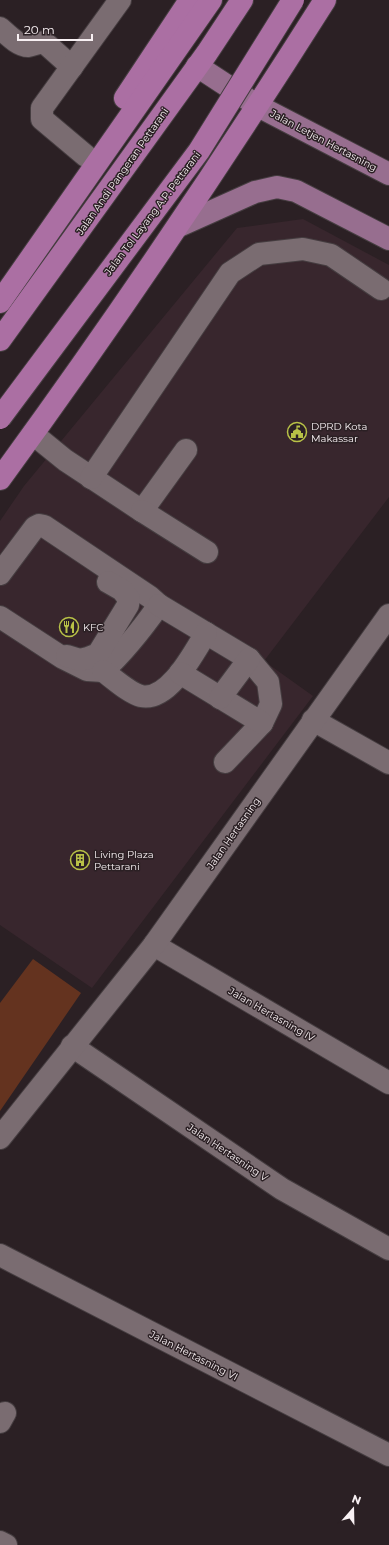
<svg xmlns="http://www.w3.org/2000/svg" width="389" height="1545" font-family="Montserrat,sans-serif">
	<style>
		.built { fill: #38262d }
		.green { fill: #64331f }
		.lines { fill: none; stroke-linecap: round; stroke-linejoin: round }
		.minor-casing { stroke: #453d40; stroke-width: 24 }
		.major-casing { stroke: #453d40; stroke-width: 24 }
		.highway-casing { stroke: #453d40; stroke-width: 24 }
		.minor { stroke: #7a6c71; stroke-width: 22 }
		.major { stroke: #976e8f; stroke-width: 22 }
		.highway { stroke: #ab6fa3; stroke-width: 22 }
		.highway-bridge-casing { stroke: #453d40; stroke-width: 24; stroke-linecap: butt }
		.highway-bridge { stroke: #ab6fa3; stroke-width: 22 }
		.labels { text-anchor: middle; stroke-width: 3; stroke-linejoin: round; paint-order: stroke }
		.street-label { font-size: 10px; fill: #f8f0f3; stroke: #2b2024 }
		.poi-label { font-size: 10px; fill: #f8f0f3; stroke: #2b2024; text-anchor: start }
	</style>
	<rect width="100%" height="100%" fill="#2b2024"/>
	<!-- built -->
	<path class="built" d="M303 219 389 265V497L264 661 313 696 92 988 0 925V521L24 486 237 228Z"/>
	<!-- green -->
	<path class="green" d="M33 959 81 993 0 1111V1003Z"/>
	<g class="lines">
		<defs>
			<g id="minor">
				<path d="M0 28C7 34 18 46 28 46 33 45 38 43 44 42L72 67"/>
				<path d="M86 156 42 119V108L120 0"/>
				<path d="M33 434 65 460 142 511 186 450"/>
				<path d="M91 478 230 273 259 254 303 249 331 255 381 289"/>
				<path d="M142 511 207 552"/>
				<path d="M0 574 35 527 39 525 44 526 150 597 159 605C142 629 124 652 103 671L87 670 63 658 0 617"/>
				<path d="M159 605 249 659 268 682 271 704 262 723 225 762"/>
				<path d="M67 656 80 660 88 658 98 654 128 605 129 599 122 590 108 582"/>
				<path d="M103 671C113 678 129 693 141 696 169 702 194 652 206 633"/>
				<path d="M180 673 262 723"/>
				<path d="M220 698 249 659"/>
				<path d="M313 720 389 763"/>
				<path d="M154 945 389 1083"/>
				<path d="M72 1046 282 1189 389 1249"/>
				<path d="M0 1138 154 945 389 615"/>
				<path d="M0 1255 389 1455"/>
				<path d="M0 1422 5 1413"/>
				<path d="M0 1542 6 1545"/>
			</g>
			<g id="major">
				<path d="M197 66 258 106 389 174"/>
				<path d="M179 226 255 192 277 187 296 191 389 239"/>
			</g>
			<g id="highway">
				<path d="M125 98 190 0"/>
				<path d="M0 302 211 0"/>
				<path d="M0 340 207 53 242 0"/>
				<path d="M0 479C114 323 222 163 325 0"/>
			</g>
		</defs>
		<!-- minor casing -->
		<use href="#minor" class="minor-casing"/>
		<!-- major casing -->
		<use href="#major" class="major-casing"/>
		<!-- highway casing -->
		<use href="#highway" class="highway-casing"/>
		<!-- minor -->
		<use href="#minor" class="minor"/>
		<!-- major -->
		<use href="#major" class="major"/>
		<!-- highway -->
		<use href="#highway" class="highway"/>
		<defs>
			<path id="highway-bridge" d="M0 418 199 151 293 0"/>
		</defs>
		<!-- highway-bridge casing -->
		<use href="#highway-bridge" class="highway-bridge-casing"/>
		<!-- highway-bridge -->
		<use href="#highway-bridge" class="highway-bridge"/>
	</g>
	<!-- icons -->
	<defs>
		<symbol id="civic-ring" viewBox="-11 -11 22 22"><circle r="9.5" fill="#2b2024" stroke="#b8c147" stroke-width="1.5"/><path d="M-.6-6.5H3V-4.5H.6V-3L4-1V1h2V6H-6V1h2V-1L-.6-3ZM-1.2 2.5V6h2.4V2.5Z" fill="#b8c147"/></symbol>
		<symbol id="restaurant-ring" viewBox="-11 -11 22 22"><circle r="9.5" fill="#2b2024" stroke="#b8c147" stroke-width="1.5"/><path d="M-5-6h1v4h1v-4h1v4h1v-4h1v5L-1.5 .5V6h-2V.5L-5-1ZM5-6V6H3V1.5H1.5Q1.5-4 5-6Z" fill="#b8c147"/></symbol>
		<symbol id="building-ring" viewBox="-11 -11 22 22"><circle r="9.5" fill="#2b2024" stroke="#b8c147" stroke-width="1.5"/><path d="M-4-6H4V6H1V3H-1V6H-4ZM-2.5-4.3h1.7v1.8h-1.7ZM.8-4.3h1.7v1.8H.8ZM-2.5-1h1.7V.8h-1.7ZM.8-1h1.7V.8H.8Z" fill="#b8c147"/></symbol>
	</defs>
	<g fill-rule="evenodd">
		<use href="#civic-ring" x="286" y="421" width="22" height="22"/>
		<use href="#restaurant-ring" x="58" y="616" width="22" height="22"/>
		<use href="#building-ring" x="69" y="849" width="22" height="22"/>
	</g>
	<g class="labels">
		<!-- street labels -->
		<g class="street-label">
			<text transform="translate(324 140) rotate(28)" y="4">Jalan Letjen Hertasning</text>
			<text transform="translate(122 171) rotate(-55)" y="4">Jalan Andi Pangeran Pettarani</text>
			<text transform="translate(152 213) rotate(-53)" y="4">Jalan Tol Layang A.P. Pettarani</text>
			<text transform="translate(233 833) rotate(-55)" y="4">Jalan Hertasning</text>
			<text transform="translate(272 1014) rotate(30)" y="4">Jalan Hertasning IV</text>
			<text transform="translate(228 1152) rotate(34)" y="4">Jalan Hertasning V</text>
			<text transform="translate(194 1355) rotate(27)" y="4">Jalan Hertasning VI</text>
		</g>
		<!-- poi labels -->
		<g class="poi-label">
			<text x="311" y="430">DPRD Kota<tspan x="311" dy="12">Makassar</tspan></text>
			<text x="83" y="631">KFC</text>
			<text x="94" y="858">Living Plaza<tspan x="94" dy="12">Pettarani</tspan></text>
		</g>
	</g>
	<!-- north arrow -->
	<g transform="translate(353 1509) rotate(20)" stroke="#2b2024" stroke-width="3" paint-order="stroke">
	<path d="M0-3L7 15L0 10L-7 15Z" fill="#f8f0f3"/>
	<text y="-6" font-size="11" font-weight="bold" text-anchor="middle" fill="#f8f0f3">N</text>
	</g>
	<!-- scale -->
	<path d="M18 34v6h74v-6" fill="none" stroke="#f8f0f3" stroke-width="2"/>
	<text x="24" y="34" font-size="12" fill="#f8f0f3" stroke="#2b2024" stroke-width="3" paint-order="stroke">20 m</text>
</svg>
